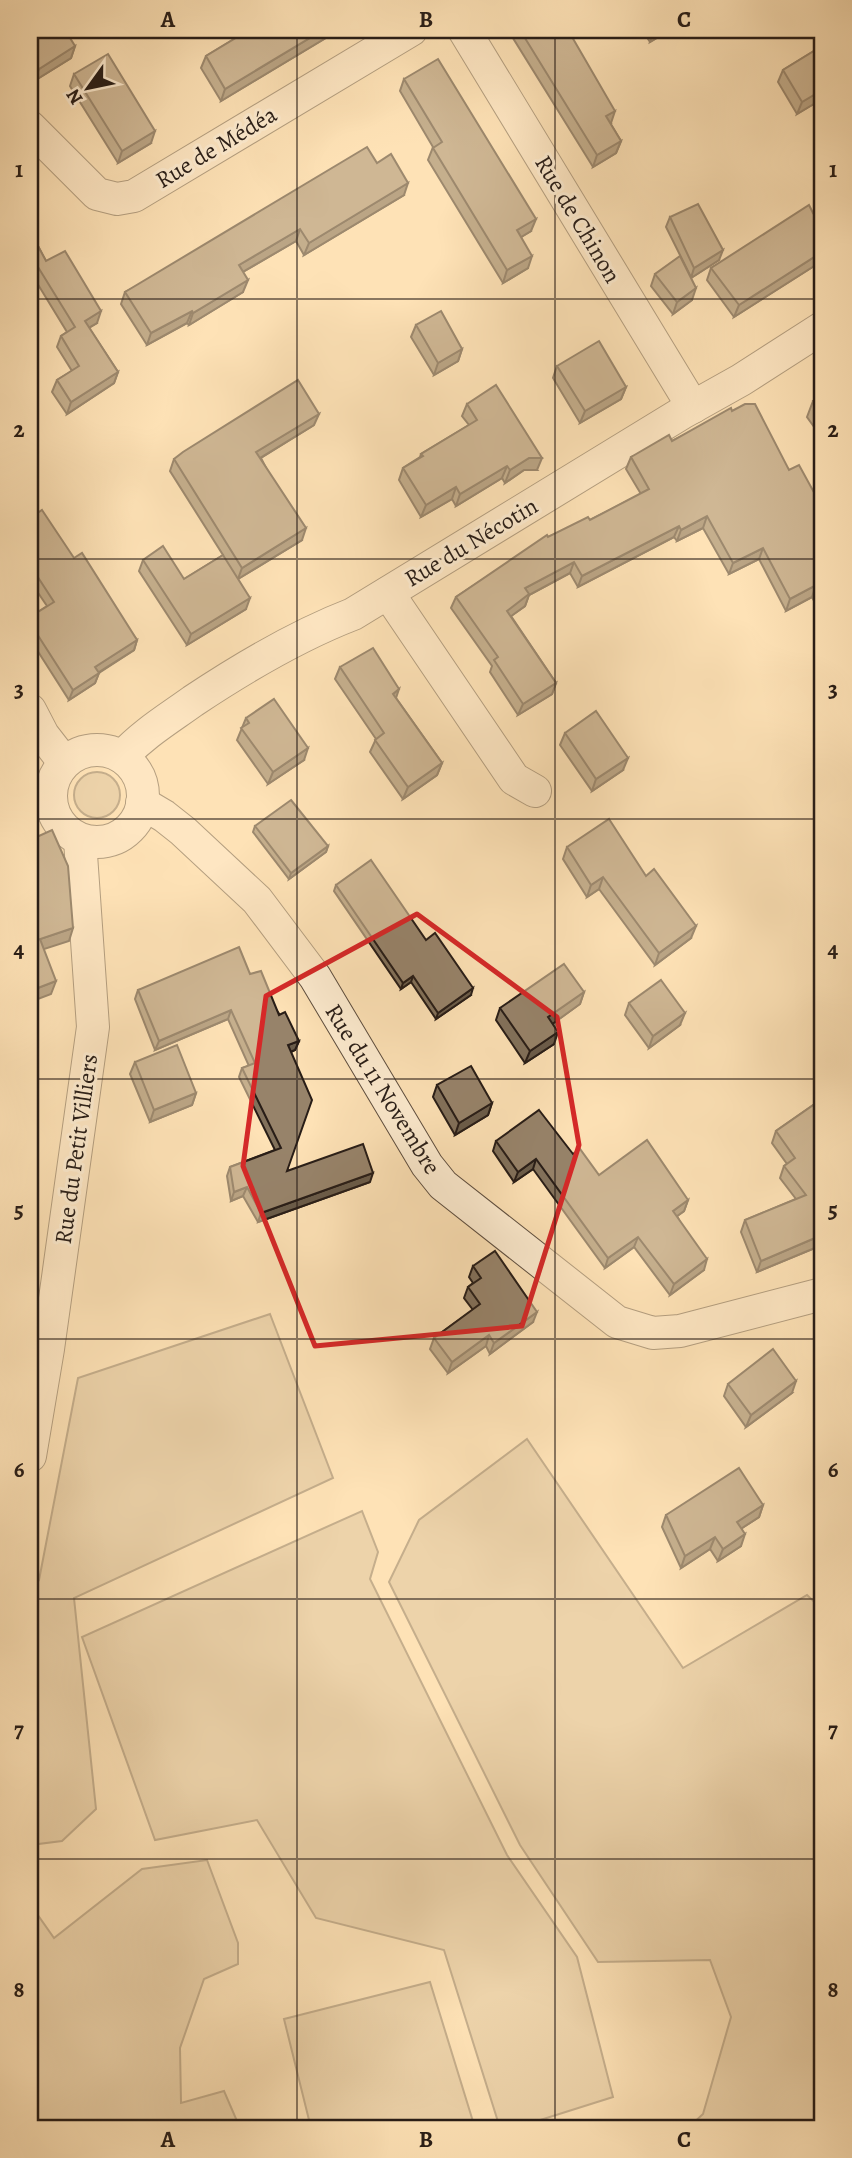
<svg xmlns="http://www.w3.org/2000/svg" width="852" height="2158" font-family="Alegreya,serif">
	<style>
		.green { fill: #dac19b; stroke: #816f59; stroke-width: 2 }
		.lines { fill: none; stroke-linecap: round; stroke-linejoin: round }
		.street-casing { stroke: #5e4e3f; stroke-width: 34 }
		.street { stroke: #feecd0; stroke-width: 32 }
		.wall { fill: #82715b; stroke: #281d17; stroke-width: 2 }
		.shaded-wall { fill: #6a5c4a; stroke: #281d17; stroke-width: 2 }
		.building { fill: #97836a; stroke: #281d17; stroke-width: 2 }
		.marked { fill: none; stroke: #d62828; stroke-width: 5; stroke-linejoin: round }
		.grid { fill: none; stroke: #281d17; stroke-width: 2; stroke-opacity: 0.55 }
		.labels { text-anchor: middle; stroke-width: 6; stroke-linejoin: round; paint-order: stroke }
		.street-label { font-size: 24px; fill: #281d17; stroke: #feecd0 }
		.neatline { fill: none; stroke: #281d17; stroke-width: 2.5 }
		.grid-label { font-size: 23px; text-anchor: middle; font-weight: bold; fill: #281d17 }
	</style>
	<rect width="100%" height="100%" fill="#fee2b6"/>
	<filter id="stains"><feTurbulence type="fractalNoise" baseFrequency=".00286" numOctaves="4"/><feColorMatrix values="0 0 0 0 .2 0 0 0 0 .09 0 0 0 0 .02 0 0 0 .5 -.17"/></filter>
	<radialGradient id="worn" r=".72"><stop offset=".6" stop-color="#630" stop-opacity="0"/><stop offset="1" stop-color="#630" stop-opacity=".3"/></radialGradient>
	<!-- green -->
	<g class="green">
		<circle cx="97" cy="795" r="23"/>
		<path d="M270 1314 333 1478 74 1598 96 1809 62 1841 30 1845V1593L39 1580 78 1378Z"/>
		<path d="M527 1439 683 1668 807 1595 822 1609V2128H688L703 2114 731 2017 710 1960 598 1962 520 1845 389 1582 419 1520Z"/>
		<path d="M362 1511 378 1552 370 1579 507 1855 577 1957 613 2097 515 2128H500L444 1950 316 1918 257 1820 155 1840 82 1637Z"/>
		<path d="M207 1860 238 1943V1964L204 1979 180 2048 181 2103 224 2091 240 2128H30V1904L54 1938 142 1869Z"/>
		<path d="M430 1982 475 2128H311L284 2019Z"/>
	</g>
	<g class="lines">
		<defs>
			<g id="street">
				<path d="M464 30 693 407"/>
				<path d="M30 127 97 194 117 199 134 196 411 30"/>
				<path d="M388 593 514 779 535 791"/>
				<path d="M30 710 43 735 64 762"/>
				<circle cx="97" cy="796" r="46"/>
				<path d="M122 757C143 734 168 719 193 701 244 667 296 636 353 614L682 413 741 380 822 328"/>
				<path d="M142 803 164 816 183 831 257 900 315 977 427 1165 443 1185 617 1322 653 1333 680 1331 822 1294"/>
				<path d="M30 1456 48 1349 93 1027 80 840"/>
			</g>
		</defs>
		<!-- street casing -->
		<use href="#street" class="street-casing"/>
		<!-- street -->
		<use href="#street" class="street"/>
	</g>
	<!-- wall -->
	<g class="wall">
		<path d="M30 30 75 46 71 58 34 81 30 73Z"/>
		<path d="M249 30H339L221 101 201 68 206 56Z"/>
		<path d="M508 30H568L611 123H610L621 141 616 153 593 167Z"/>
		<path d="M642 30H670L650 42Z"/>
		<path d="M822 46V99L797 114 778 82 783 70Z"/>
		<path d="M74 74 151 143 118 163 70 86Z"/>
		<path d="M404 79 531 231 521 237 528 268 503 283 428 160 433 147 400 91Z"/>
		<path d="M377 163 404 195 304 255 296 241 243 272V292L189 325 187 323 147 345 121 304 125 292Z"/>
		<path d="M822 208V261L734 317 707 280 711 268Z"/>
		<path d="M670 217 719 260 691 278 692 300 673 314 651 286 655 274 691 277 666 227Z"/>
		<path d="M30 231 46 261 97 323 89 328 118 372 114 383 67 414 52 392 57 380 72 371 57 347 61 336 67 332 34 278 30 280Z"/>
		<path d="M416 325 462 349 458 361 434 375 411 337Z"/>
		<path d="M557 366 626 387 621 399 580 423 553 378Z"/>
		<path d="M822 394V438L807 417 813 401Z"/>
		<path d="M467 404 537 470H524L505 483 502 478 456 506 452 499 421 517 399 480 403 468 420 457 421 454 469 425 462 416Z"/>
		<path d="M732 411 789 470 822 507V616L812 597 786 611 759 559 729 574 703 528 677 541 674 537 578 587 570 573 529 595 525 606 511 616 556 683 552 694 518 715 490 672 492 666 451 608 456 597 548 537 590 520 641 494 626 469 631 457 672 441Z"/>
		<path d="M314 425 261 458 302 540 238 579 246 609 187 645 139 571 143 560 184 579 223 555 170 471 174 459Z"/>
		<path d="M30 518 74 558 137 640 134 650 99 673 95 683 69 700 30 639V617L47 606 30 581Z"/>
		<path d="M340 667 396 698 442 763 437 775 403 799 370 752 376 739 335 679Z"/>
		<path d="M246 718 304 760 268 784 237 740Z"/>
		<path d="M565 733 623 770 592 791 560 745Z"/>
		<path d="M255 826 328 846 326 852 289 879 253 832Z"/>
		<path d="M567 847 691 938 655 965 599 889 587 897 563 859Z"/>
		<path d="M336 885 426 940 471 995 436 1019 411 982 401 989 334 891Z"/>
		<path d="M250 974 299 1041 295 1050 291 1052 287 1171 370 1182 258 1222 243 1196 231 1201 227 1176 230 1167 275 1150 239 1077 242 1068 249 1066 228 1019 155 1050 135 999 138 990Z"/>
		<path d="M584 992 580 1004 552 1024 554 1044 525 1063 496 1020 500 1008Z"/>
		<path d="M629 1003 680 1025 649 1048 625 1015Z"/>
		<path d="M135 1062 196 1093 192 1105 150 1122 130 1074Z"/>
		<path d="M437 1085 492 1103 488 1115 455 1135 433 1097Z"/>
		<path d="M822 1099V1245L757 1272 741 1232 745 1220 796 1199 780 1178 784 1166 787 1164 772 1143 776 1131Z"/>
		<path d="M496 1141 573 1154 599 1175 688 1200 684 1211 677 1216 704 1270 670 1295 634 1247 605 1268 533 1169 514 1182 493 1151Z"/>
		<path d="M473 1266 533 1322 490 1354 486 1346 448 1373 430 1349 434 1338 473 1310 464 1298 468 1287 473 1283 469 1277Z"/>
		<path d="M728 1384 792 1393 746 1427 724 1396Z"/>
		<path d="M763 1505 759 1517 742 1528 741 1546 718 1561 710 1549 681 1568 662 1527 666 1515Z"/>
	</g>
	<!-- shaded-wall -->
	<g class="shaded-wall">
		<path d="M323 30H339L221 101 225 89Z"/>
		<path d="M654 30H670L650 42Z"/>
		<path d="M75 46 71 58 34 81 39 69Z"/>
		<path d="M822 90V99L797 114 802 102Z"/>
		<path d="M615 111 611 123 601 128 606 116Z"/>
		<path d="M155 131 151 143 118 163 122 151Z"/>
		<path d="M621 141 616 153 593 167 597 155Z"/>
		<path d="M408 183 404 195 304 255 309 243Z"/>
		<path d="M536 219 531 231 513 242 517 230Z"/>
		<path d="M300 229 296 241 234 277 239 265Z"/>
		<path d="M723 250 719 260 691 278 694 268Z"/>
		<path d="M822 252V261L734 317 739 305Z"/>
		<path d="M532 256 528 268 503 283 507 270Z"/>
		<path d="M38 267 34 278 30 280V271Z"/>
		<path d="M248 280 243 292 189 325 193 313Z"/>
		<path d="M696 288 692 300 673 314 677 302Z"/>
		<path d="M101 311 97 323 81 332 85 321Z"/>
		<path d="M192 311 187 323 147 345 151 333Z"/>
		<path d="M462 349 458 361 434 375 438 363Z"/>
		<path d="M118 372 114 383 67 414 71 402Z"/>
		<path d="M626 387 621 399 580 423 585 411Z"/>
		<path d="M319 414 314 425 252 463 256 452Z"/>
		<path d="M529 458H542L537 470H524L505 483 510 470Z"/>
		<path d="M507 466 502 478 456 506 460 494Z"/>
		<path d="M456 487 452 499 421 517 426 505Z"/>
		<path d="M707 516 703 528 677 541 681 530Z"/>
		<path d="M679 526 674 537 578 587 582 576Z"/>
		<path d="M306 528 302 540 238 579 242 568Z"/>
		<path d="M763 548 759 559 729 574 733 563Z"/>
		<path d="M574 562 570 573 529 595 525 606 503 622 507 611 525 588Z"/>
		<path d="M816 585 812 597 786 611 790 599Z"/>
		<path d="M250 598 246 609 187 645 191 634Z"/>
		<path d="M137 640 134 650 91 677 95 667Z"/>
		<path d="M99 673 95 683 69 700 73 690Z"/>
		<path d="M556 683 552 694 518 715 523 704Z"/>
		<path d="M399 689 395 701 393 694Z"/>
		<path d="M308 748 304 760 268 784 273 772Z"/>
		<path d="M628 758 623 770 592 791 596 779Z"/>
		<path d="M442 763 437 775 403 799 408 787Z"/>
		<path d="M328 846 326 852 289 879 291 873Z"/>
		<path d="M603 877 599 889 587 897 591 885Z"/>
		<path d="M696 926 691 938 655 965 659 953Z"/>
		<path d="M73 928 69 941 35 952 40 939Z"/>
		<path d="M413 976 411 982 401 989 403 983Z"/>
		<path d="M56 981 51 994 30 1002V991Z"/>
		<path d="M473 988 471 995 436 1019 438 1013Z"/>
		<path d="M584 992 580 1004 544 1030 548 1017Z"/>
		<path d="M231 1010 228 1019 155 1050 159 1041Z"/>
		<path d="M685 1013 680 1025 649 1048 653 1036Z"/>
		<path d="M558 1032 554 1044 525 1063 530 1051Z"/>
		<path d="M299 1041 295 1050 285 1054 288 1045Z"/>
		<path d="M196 1093 192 1105 150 1122 154 1110Z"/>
		<path d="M492 1103 488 1115 455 1135 459 1123Z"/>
		<path d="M536 1159 533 1169 514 1182 518 1172Z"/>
		<path d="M373 1173 370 1182 258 1222 261 1213Z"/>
		<path d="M247 1187 243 1196 231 1201 234 1192Z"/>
		<path d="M688 1200 684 1211 669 1222 673 1211Z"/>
		<path d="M822 1235V1245L757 1272 761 1261Z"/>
		<path d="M638 1237 634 1247 605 1268 608 1258Z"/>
		<path d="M707 1259 704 1270 670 1295 674 1284Z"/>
		<path d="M537 1312 533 1322 490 1354 494 1343Z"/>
		<path d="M489 1335 486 1346 448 1373 452 1362Z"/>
		<path d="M796 1381 792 1393 746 1427 751 1415Z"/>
		<path d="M763 1505 759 1517 733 1534 737 1522Z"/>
		<path d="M745 1534 741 1546 718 1561 723 1549Z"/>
		<path d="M715 1537 710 1549 681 1568 685 1556Z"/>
	</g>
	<!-- building -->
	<g class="building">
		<path d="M30 30H65L75 46 39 69 30 54Z"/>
		<path d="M249 30H323L225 89 206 56Z"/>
		<path d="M520 30H568L615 111 606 116 621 141 597 155Z"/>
		<path d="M822 46V90L802 102 783 70Z"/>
		<path d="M108 54 155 131 122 151 74 74Z"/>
		<path d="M438 59 536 219 517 230 532 256 507 270 433 148 442 142 404 79Z"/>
		<path d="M367 147 377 163 391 154 408 183 309 243 300 229 239 265 248 280 193 313 192 311 151 333 125 292Z"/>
		<path d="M698 204 723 250 694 268 670 217Z"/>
		<path d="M809 205 813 213 822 208V252L739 305 711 268Z"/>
		<path d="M30 231 46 261 65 251 101 311 85 321 118 372 71 402 57 380 79 366 61 336 75 327 38 267 30 271Z"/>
		<path d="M680 256 696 288 677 302 655 274Z"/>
		<path d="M441 311 462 349 438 363 416 325Z"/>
		<path d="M599 341 626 387 585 411 557 366Z"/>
		<path d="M298 380 319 414 256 452 306 528 242 568 174 459 183 452Z"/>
		<path d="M496 385 542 458H529L510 470 507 466 460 494 456 487 426 505 403 468 423 456 421 454 477 420 467 404Z"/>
		<path d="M822 394V415L813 401Z"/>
		<path d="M745 404H755L789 470 799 465 822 507V597L816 585 790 599 763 548 733 563 707 516 681 530 679 526 582 576 574 562 525 588 529 594 507 611 556 683 523 704 494 660 498 657 456 597 547 535 548 537 588 517 590 520 649 489 631 457 669 435 672 441 731 408 732 411Z"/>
		<path d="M42 510 74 558 82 553 137 640 95 667 99 673 73 690 30 623V617L54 602 30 565V518Z"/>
		<path d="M163 546 184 579 223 555 250 598 191 634 143 560Z"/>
		<path d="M373 648 399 689 393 694 442 763 408 787 375 740 384 733 340 667Z"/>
		<path d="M274 699 308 748 273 772 241 728 249 723 246 718Z"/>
		<path d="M596 711 628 758 596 779 565 733Z"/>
		<path d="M291 800 328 846 291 873 255 826Z"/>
		<path d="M609 819 646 876 654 869 696 926 659 953 603 877 591 885 567 847Z"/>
		<path d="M52 830 68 866 73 928 40 939 56 981 30 991V840Z"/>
		<path d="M371 860 426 940 435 933 473 988 438 1013 413 976 403 983 336 885Z"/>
		<path d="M239 947 250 974 261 971 279 1015 285 1012 299 1041 288 1045 312 1100 287 1171 363 1144 373 1173 261 1213 247 1187 234 1192 230 1167 281 1148 242 1068 255 1063 231 1010 159 1041 138 990Z"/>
		<path d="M564 964 584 992 548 1017 558 1032 530 1051 500 1008Z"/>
		<path d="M661 980 685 1013 653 1036 629 1003Z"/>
		<path d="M177 1045 196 1093 154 1110 135 1062Z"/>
		<path d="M471 1066 492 1103 459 1123 437 1085Z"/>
		<path d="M822 1099V1235L761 1261 745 1220 806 1195 784 1166 795 1158 776 1131Z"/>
		<path d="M539 1110 573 1154 580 1149 599 1175 647 1140 688 1200 673 1211 707 1259 674 1284 638 1237 608 1258 536 1159 518 1172 496 1141Z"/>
		<path d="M495 1251 537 1312 494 1343 489 1335 452 1362 434 1338 480 1304 468 1287 481 1278 473 1266Z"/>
		<path d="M773 1349 796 1381 751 1415 728 1384Z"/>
		<path d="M739 1468 763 1505 737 1522 745 1534 723 1549 715 1537 685 1556 666 1515Z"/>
	</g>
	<!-- marked area -->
	<path d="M0 0H852V2158H0ZM417 914 557 1017 579 1145 522 1326 315 1346 243 1166 266 996Z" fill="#fee2b6" fill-opacity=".55" fill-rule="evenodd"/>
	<path class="marked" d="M417 914 557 1017 579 1145 522 1326 315 1346 243 1166 266 996Z"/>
	<!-- grid -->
	<path class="grid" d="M297 30V2128M555 30V2128M30 299H822M30 559H822M30 819H822M30 1079H822M30 1339H822M30 1599H822M30 1859H822"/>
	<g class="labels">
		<!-- street labels -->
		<g class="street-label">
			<text transform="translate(216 147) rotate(-31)" y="8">Rue de Médéa</text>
			<text transform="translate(578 219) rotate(59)" y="8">Rue de Chinon</text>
			<text transform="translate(471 542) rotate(-31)" y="8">Rue du Nécotin</text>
			<text transform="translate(383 1089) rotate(58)" y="8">Rue du 11 Novembre</text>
			<text transform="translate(76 1149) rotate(-82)" y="8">Rue du Petit Villiers</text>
		</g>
	</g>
	<!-- margin -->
	<rect width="852" height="2158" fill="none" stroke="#fee2b6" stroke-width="77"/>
	<!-- north arrow -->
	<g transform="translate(88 88) rotate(237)" stroke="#feecd0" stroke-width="5" paint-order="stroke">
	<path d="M0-5L12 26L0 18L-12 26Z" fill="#281d17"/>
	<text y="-10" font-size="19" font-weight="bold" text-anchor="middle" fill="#281d17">N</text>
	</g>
	<rect x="38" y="38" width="776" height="2082" class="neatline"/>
	<g class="grid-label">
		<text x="168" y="27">A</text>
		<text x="426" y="27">B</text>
		<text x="684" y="27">C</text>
		<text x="19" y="177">1</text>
		<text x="833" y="177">1</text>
		<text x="19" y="437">2</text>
		<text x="833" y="437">2</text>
		<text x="19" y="697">3</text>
		<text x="833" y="697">3</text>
		<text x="19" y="957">4</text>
		<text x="833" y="957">4</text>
		<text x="19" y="1217">5</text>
		<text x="833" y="1217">5</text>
		<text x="19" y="1477">6</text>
		<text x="833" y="1477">6</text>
		<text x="19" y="1737">7</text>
		<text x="833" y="1737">7</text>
		<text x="19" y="1997">8</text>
		<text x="833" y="1997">8</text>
		<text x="168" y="2147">A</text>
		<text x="426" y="2147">B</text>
		<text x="684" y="2147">C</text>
	</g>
	<rect width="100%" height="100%" filter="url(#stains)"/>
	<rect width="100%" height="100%" fill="url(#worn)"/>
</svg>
